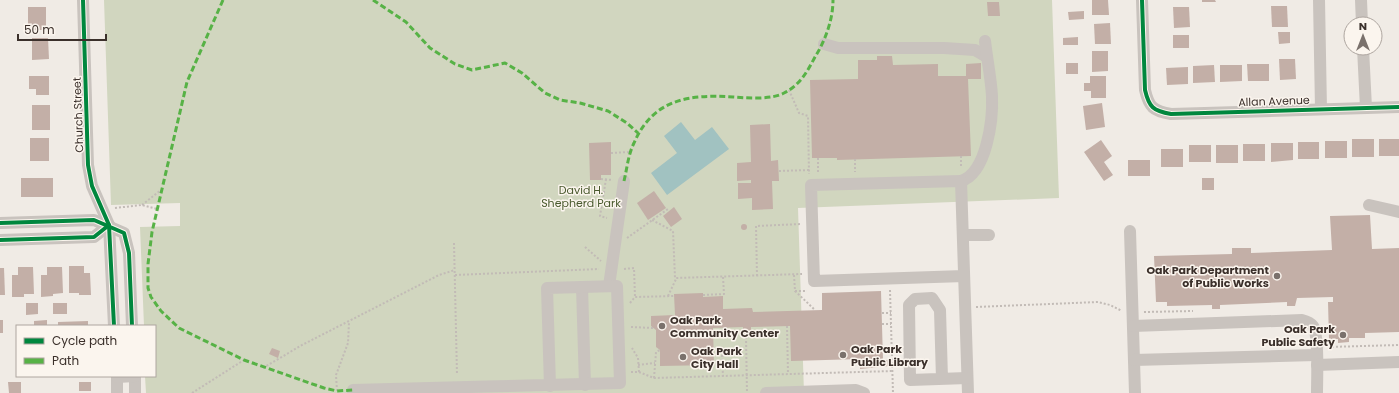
<svg xmlns="http://www.w3.org/2000/svg" width="1399" height="393" font-family="Poppins,sans-serif">
	<style>
		.green { fill: #d1d6bf }
		.water { fill: #a1c2c1 }
		.building { fill: #c3afa7 }
		.lines { fill: none; stroke-linecap: round; stroke-linejoin: round }
		.path { stroke: #c2bbb6; stroke-width: 2; stroke-dasharray: 2 2; stroke-linecap: butt }
		.minor { stroke: #c9c3be; stroke-width: 12 }
		.quiet { stroke: #57b246; stroke-width: 3; stroke-dasharray: 6 3; stroke-linecap: butt }
		.cycleway-casing { stroke: #fbf5ee; stroke-width: 6 }
		.cycleway { stroke: #00873e; stroke-width: 4 }
		.poi-dot { fill: #7a716c; stroke: #fbf5ee; stroke-width: 1.5 }
		.labels { text-anchor: middle; stroke-width: 3; stroke-linejoin: round; paint-order: stroke }
		.street-label { font-size: 11px; fill: #3b302b; stroke: #fbf5ee }
		.park-label { font-size: 11px; fill: #4a5a2e; stroke: #fbf5ee }
		.poi-label { font-size: 11px; font-weight: bold; fill: #3b302b; stroke: #fbf5ee; text-anchor: start }
	</style>
	<rect width="100%" height="100%" fill="#f0ebe5"/>
	<!-- green -->
	<path class="green" d="M104 0H1052L1059 198 798 208 804 393H146L145 376H155V326H144L140 227 180 226V203L111 205Z"/>
	<!-- water -->
	<path class="water" d="M681 122 695 140 712 127 729 149 667 195 651 173 677 153 664 136Z"/>
	<!-- building -->
	<g class="building">
		<path d="M1092 0H1108L1109 15H1092Z"/>
		<path d="M1202 0H1215L1216 2H1202Z"/>
		<path d="M987 2H999L1000 16H988Z"/>
		<path d="M1271 6H1287L1288 27H1272Z"/>
		<rect x="28" y="7" width="18" height="23"/>
		<path d="M1173 7H1189L1190 27 1174 28Z"/>
		<path d="M1084 11V19L1069 20 1068 12Z"/>
		<path d="M1110 23 1111 44H1095L1094 24Z"/>
		<path d="M1278 32H1290V43L1279 44Z"/>
		<rect x="1173" y="35" width="16" height="13"/>
		<path d="M1078 37V45H1063V38Z"/>
		<path d="M32 38H48L49 59 32 60Z"/>
		<path d="M1092 51H1108V71L1092 72Z"/>
		<path d="M877 56H892L893 65 938 64V76H966V64L981 63V79H968L971 156 837 160V158H812L810 80 858 79V60H877Z"/>
		<path d="M1279 59H1295L1296 79 1280 80Z"/>
		<rect x="1066" y="63" width="12" height="11"/>
		<path d="M1247 64H1269V81H1248Z"/>
		<path d="M1214 65 1215 82 1193 83V66Z"/>
		<path d="M1220 65H1242V81L1220 82Z"/>
		<path d="M1188 67V84L1167 85 1166 68Z"/>
		<path d="M29 76H49V95H36V89H29Z"/>
		<path d="M1090 76H1106V98H1091V91H1084V83H1090Z"/>
		<path d="M1102 103 1105 127 1086 130 1083 106Z"/>
		<rect x="32" y="105" width="18" height="25"/>
		<path d="M770 124 771 161 778 160 779 181H772L773 209 752 210V198L738 199V183H751V180L737 181V163L751 162 750 125Z"/>
		<rect x="30" y="138" width="19" height="23"/>
		<rect x="1352" y="139" width="22" height="18"/>
		<rect x="1379" y="139" width="20" height="17"/>
		<path d="M1101 140 1112 156 1104 162 1113 175 1104 181 1084 152Z"/>
		<rect x="1325" y="141" width="22" height="17"/>
		<path d="M611 142V175H601V180H590L589 143Z"/>
		<rect x="1298" y="142" width="21" height="17"/>
		<path d="M1271 143H1293V160L1271 162Z"/>
		<rect x="1243" y="144" width="22" height="17"/>
		<rect x="1189" y="145" width="22" height="17"/>
		<rect x="1216" y="145" width="22" height="18"/>
		<rect x="1161" y="149" width="22" height="18"/>
		<rect x="1128" y="160" width="22" height="16"/>
		<rect x="21" y="178" width="32" height="19"/>
		<rect x="1202" y="178" width="12" height="12"/>
		<path d="M654 191 666 208 648 220 637 203Z"/>
		<path d="M674 207 682 219 671 227 663 216Z"/>
		<path d="M1370 215 1372 249 1399 248V332L1365 333V338H1349V342L1338 343V339H1329L1328 302H1333V297L1297 298 1295 306H1287V302L1220 305V309H1212V305L1167 306V302H1156L1154 256 1232 254V248H1251V253L1332 250 1330 216Z"/>
		<circle cx="744" cy="227" r="3"/>
		<path d="M69 266H84V273H90L91 295H79V293H69Z"/>
		<path d="M18 267H33L34 294H24V297H12V275H18Z"/>
		<path d="M47 267H62L63 293 53 294V296L41 297V275H47Z"/>
		<path d="M0 268H4L5 295H0Z"/>
		<path d="M881 291 883 360H888L889 366 860 369V359L791 361 790 326 751 327V337H743V327L713 328 714 365 660 366V350L656 347V330L651 326V316L675 315 674 294 703 293V297L723 296V309L752 308 753 312 822 310V293Z"/>
		<path d="M26 303H38V314L26 315Z"/>
		<rect x="53" y="303" width="14" height="11"/>
		<rect x="0" y="320" width="3" height="13"/>
		<path d="M47 320V326H34V321Z"/>
		<path d="M88 321V326H58V322Z"/>
		<path d="M272 348 280 351 278 358 269 354Z"/>
		<path d="M8 382H21V393H9Z"/>
		<rect x="79" y="382" width="12" height="9"/>
	</g>
	<g class="lines">
		<!-- path -->
		<g class="path">
			<path d="M789 90 799 113 808 116 809 174"/>
			<path d="M611 153 630 152"/>
			<path d="M961 156V167"/>
			<path d="M818 158V173"/>
			<path d="M855 159V172"/>
			<path d="M779 171 809 170"/>
			<path d="M601 179 613 180"/>
			<path d="M606 179 600 216 607 218"/>
			<path d="M142 205 161 190"/>
			<path d="M115 208 142 205 157 209"/>
			<path d="M652 220 673 231 675 278 802 274"/>
			<path d="M627 238 668 209"/>
			<path d="M454 243 457 375"/>
			<path d="M585 247 601 261"/>
			<path d="M624 269 634 268 635 297"/>
			<path d="M455 275 599 269"/>
			<path d="M794 275 795 291H807"/>
			<path d="M757 276 756 226 801 224"/>
			<path d="M890 290 893 393"/>
			<path d="M795 291 815 310"/>
			<path d="M703 295 724 294 723 277"/>
			<path d="M668 296 676 279"/>
			<path d="M630 303 635 297 674 296"/>
			<path d="M976 307 1098 302 1110 305 1122 311"/>
			<path d="M1144 312 1193 311"/>
			<path d="M882 313H891"/>
			<path d="M882 324H891"/>
			<path d="M787 326 788 374"/>
			<path d="M631 327 653 328"/>
			<path d="M746 337 747 393"/>
			<path d="M1328 347 1399 345"/>
			<path d="M713 349 719 350 722 354 723 376"/>
			<path d="M638 365 655 363"/>
			<path d="M263 368 302 345 439 275 455 270"/>
			<path d="M631 372H639L638 358 632 348"/>
			<path d="M639 372 654 378 893 371"/>
			<path d="M654 378 656 352 660 350"/>
			<path d="M337 391 336 375 348 343 349 322"/>
			<path d="M192 393 244 360"/>
		</g>
		<!-- minor -->
		<g class="minor">
			<path d="M83 0 88 165 92 186 109 225 114 326"/>
			<path d="M1142 0 1145 90C1149 107 1153 111 1171 114L1399 107"/>
			<path d="M1319 0 1321 109"/>
			<path d="M1361 0 1362 24"/>
			<path d="M824 44 838 48H944L975 50 987 57"/>
			<path d="M1363 48 1366 108"/>
			<path d="M961 181C987 173 993 119 992 96 991 78 987 59 985 41"/>
			<path d="M1369 205 1399 212"/>
			<path d="M0 223 94 220 124 233 129 253 132 326"/>
			<path d="M1130 231 1135 393"/>
			<path d="M963 235H989"/>
			<path d="M0 240 94 237 109 225"/>
			<path d="M964 276 814 281 811 185 961 181 968 393"/>
			<path d="M609 286 624 181"/>
			<path d="M582 287 585 385"/>
			<path d="M1133 326 1302 320C1306 321 1310 322 1313 326 1319 335 1317 380 1317 393"/>
			<path d="M1134 360 1316 355"/>
			<path d="M1317 365 1399 362"/>
			<path d="M117 376V393"/>
			<path d="M135 376V393"/>
			<path d="M117 377 135 376"/>
			<path d="M942 379 940 310 932 298 915 299 909 305 910 380 967 378"/>
			<path d="M353 393V390C442 387 531 386 620 383L617 286 547 288 550 386"/>
			<path d="M766 393 856 390 864 393"/>
		</g>
		<!-- quiet -->
		<g class="quiet">
			<path d="M223 0 187 82 152 232 148 264V288L151 297 161 311 179 328 244 360 324 388 337 391 353 390"/>
			<path d="M373 0 406 22 430 48 455 64 472 70 505 63 522 73 545 93 560 100 580 103 608 111 627 123 638 133"/>
			<path d="M624 181C627 169 628 155 634 143 653 99 689 94 733 97 746 98 772 100 784 93 800 85 807 72 815 57 825 41 833 20 833 0"/>
		</g>
		<defs>
			<g id="cycleway">
				<path d="M83 0 88 165 92 186 109 225 114 326"/>
				<path d="M1142 0 1145 90C1149 107 1153 111 1171 114L1399 107"/>
				<path d="M0 223 94 220 124 233 129 253 132 326"/>
				<path d="M0 240 94 237 109 225"/>
			</g>
		</defs>
		<!-- cycleway casing -->
		<use href="#cycleway" class="cycleway-casing"/>
		<!-- cycleway -->
		<use href="#cycleway" class="cycleway"/>
	</g>
	<!-- markers -->
	<g class="poi-dot">
		<circle cx="1277" cy="276" r="4"/>
		<circle cx="662" cy="326" r="4"/>
		<circle cx="1343" cy="335" r="4"/>
		<circle cx="843" cy="355" r="4"/>
		<circle cx="683" cy="357" r="4"/>
	</g>
	<g class="labels">
		<!-- street labels -->
		<g class="street-label">
			<text transform="translate(1274 101) rotate(-2)" y="4">Allan Avenue</text>
			<text transform="translate(78 115) rotate(-92)" y="4">Church Street</text>
		</g>
		<!-- park labels -->
		<g class="park-label">
			<text x="581" y="194">David H.<tspan x="581" dy="13">Shepherd Park</tspan></text>
		</g>
		<!-- poi labels -->
		<g class="poi-label">
			<text x="1269" y="274" text-anchor="end">Oak Park Department<tspan x="1269" dy="13">of Public Works</tspan></text>
			<text x="670" y="324">Oak Park<tspan x="670" dy="13">Community Center</tspan></text>
			<text x="1335" y="333" text-anchor="end">Oak Park<tspan x="1335" dy="13">Public Safety</tspan></text>
			<text x="851" y="353">Oak Park<tspan x="851" dy="13">Public Library</tspan></text>
			<text x="691" y="355">Oak Park<tspan x="691" dy="13">City Hall</tspan></text>
		</g>
	</g>
	<!-- legend -->
	<rect x="16" y="325" width="140" height="52" fill="#fbf5ee" stroke="#aea6a0"/>
	<rect x="24" y="338" width="20" height="6" fill="#00873e" stroke="#aea6a0"/>
	<text x="52" y="345" font-size="12" fill="#3b302b">Cycle path</text>
	<rect x="24" y="358" width="20" height="6" fill="#57b246" stroke="#aea6a0"/>
	<text x="52" y="365" font-size="12" fill="#3b302b">Path</text>
	<!-- north arrow -->
	<g transform="translate(1363 36)"><circle r="19" fill="#fbf5ee" stroke="#aea6a0"/>
	<path d="M0-3L7 15L0 10L-7 15Z" fill="#7a716c"/>
	<text y="-6" font-size="11" font-weight="bold" text-anchor="middle" fill="#3b302b">N</text>
	</g>
	<!-- scale -->
	<path d="M18 34v6h88v-6" fill="none" stroke="#3b302b" stroke-width="2"/>
	<text x="24" y="34" font-size="12" fill="#3b302b" stroke="#fbf5ee" stroke-width="3" paint-order="stroke">50 m</text>
</svg>
